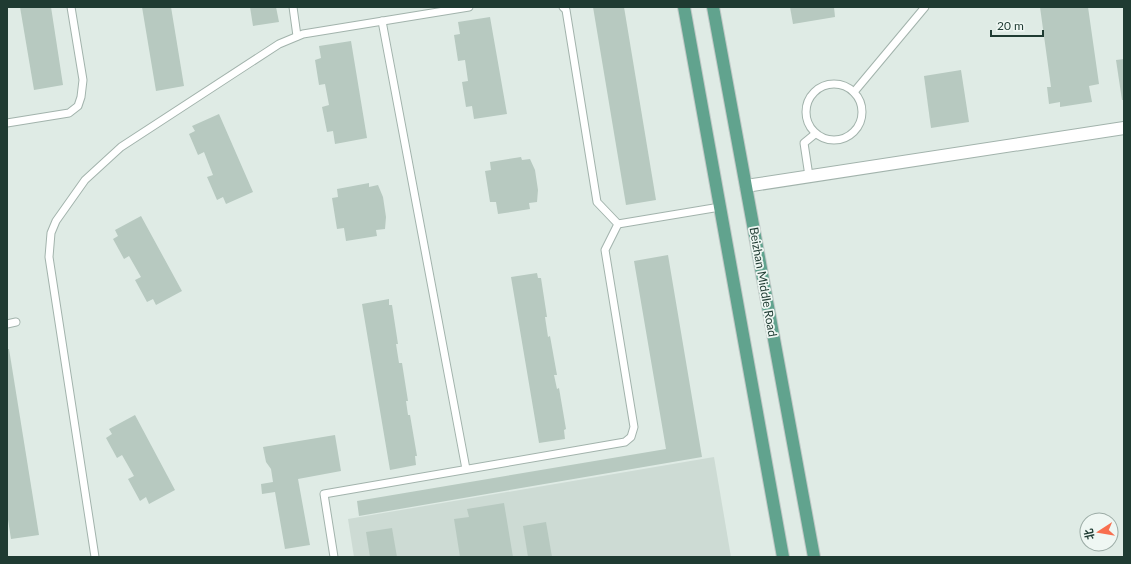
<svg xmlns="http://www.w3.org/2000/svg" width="1131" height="564" font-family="Lato,'Noto Sans SC',sans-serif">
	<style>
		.built { fill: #cddbd4 }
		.building { fill: #b7c9c0 }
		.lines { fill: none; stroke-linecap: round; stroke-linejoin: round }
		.lane-casing { stroke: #a2b3ac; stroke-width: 9 }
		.street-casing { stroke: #a2b3ac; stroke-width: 14 }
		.primary-casing { stroke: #c0c8c6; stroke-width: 14 }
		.lane { stroke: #fff; stroke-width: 7 }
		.street { stroke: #fff; stroke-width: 12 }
		.primary { stroke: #61a38e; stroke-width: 12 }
		.labels { text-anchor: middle; stroke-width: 3.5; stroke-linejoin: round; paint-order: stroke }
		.street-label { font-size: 12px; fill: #1f3b32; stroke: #eff7f3 }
	</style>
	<rect width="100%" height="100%" fill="#dfebe5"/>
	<!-- built -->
	<path class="built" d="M714 457 731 557H354L348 519Z"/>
	<!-- building -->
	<g class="building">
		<path d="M20 7H51L63 85 34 90Z"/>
		<path d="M142 7H171L184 86 156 91Z"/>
		<path d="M250 7H276L279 22 253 26Z"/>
		<path d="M593 7H624L656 200 626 205Z"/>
		<path d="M790 7H834L835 17 793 24Z"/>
		<path d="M1040 7H1088L1099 84 1089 86 1092 102 1060 107V102L1049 104 1047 87H1051Z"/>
		<path d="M490 17 507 114 474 119 472 106 466 107 462 82 468 81 465 60 458 61 454 35 460 34 458 22Z"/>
		<path d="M351 41 367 138 335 144 333 131 327 132 322 107 329 105 325 84 319 85 315 60 321 58 319 46Z"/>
		<path d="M1124 59V100H1122L1116 60Z"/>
		<path d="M961 70 969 122 931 128 924 76Z"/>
		<path d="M219 114 253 192 226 204 223 197 217 200 207 177 213 175 204 152 198 155 189 134 195 131 192 126Z"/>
		<path d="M521 157 522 160 530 159 535 170 538 190 537 202 529 203 530 209 498 214 496 202H490L485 171 491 170 490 162Z"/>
		<path d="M369 183V187L378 185 383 197 386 217 385 229 376 230 377 236 346 241 344 228 337 229 332 198 338 197 337 189Z"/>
		<path d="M141 216 182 291 156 305 153 299 147 302 135 280 141 277 129 256 124 259 113 239 118 236 115 230Z"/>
		<path d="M668 255 702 457 359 516 357 501 666 449 634 261Z"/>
		<path d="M537 273 538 278H541L547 317H545L548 337 550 336 557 375H554L557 389 559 388 566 429 564 430 565 439 539 443 511 277Z"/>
		<path d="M389 299V305H392L398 344H396L399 363H402L408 401H406L408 415H410L417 456H415L416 465 390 470 362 304Z"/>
		<path d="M7 349H9L39 535 11 539 7 513Z"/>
		<path d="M135 415 175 490 149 504 146 497 140 501 128 479 134 476 122 455 117 458 106 438 112 434 109 429Z"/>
		<path d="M335 435 341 471 298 479 310 545 285 549 275 492 262 494 261 484 273 482 271 469 266 462 263 447Z"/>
		<path d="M504 503 513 557H460L454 519 469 517 467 509Z"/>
		<path d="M546 522 552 557H528L523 526Z"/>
		<path d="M392 528 397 557H370L366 532Z"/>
	</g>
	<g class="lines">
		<defs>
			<g id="lane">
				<path d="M293 7 297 36"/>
				<path d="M382 21 466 469"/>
				<circle cx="834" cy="112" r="28"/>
				<path d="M854 92 925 7"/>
				<path d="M7 123 69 113 78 106 81 97 83 80 71 7"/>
				<path d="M809 176 804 143 815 134"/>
				<path d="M618 224 720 207"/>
				<path d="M7 324 16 322"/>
				<path d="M95 557 49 257 51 233 56 221 85 180 121 147 279 44 303 34 469 7"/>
				<path d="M334 557 324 494 625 442 631 437 634 427 605 250 618 224 597 202 566 10 563 7"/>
			</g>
			<path id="street" d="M746 186 1124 128"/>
			<g id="primary">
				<path d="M684 7 783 557"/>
				<path d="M713 7 814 557"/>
			</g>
		</defs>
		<!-- lane casing -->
		<use href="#lane" class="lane-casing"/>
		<!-- street casing -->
		<use href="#street" class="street-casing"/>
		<!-- primary casing -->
		<use href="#primary" class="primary-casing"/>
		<!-- lane -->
		<use href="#lane" class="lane"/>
		<!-- street -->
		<use href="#street" class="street"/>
		<!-- primary -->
		<use href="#primary" class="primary"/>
	</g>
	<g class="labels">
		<!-- street labels -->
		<g class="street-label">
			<text transform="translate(763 282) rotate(80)" y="4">Beizhan Middle Road</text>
		</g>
	</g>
	<!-- border -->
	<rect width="1131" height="564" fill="none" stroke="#1f3b32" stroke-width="16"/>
	<!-- north arrow -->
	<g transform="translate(1099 532) rotate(258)"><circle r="19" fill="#eff7f3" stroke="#9caca6"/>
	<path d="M0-3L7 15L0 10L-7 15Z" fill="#f86f4f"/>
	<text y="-6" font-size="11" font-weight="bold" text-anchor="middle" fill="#1f3b32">北</text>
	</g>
	<!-- scale -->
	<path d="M991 30v6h52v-6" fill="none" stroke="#1f3b32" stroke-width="2"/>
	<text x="997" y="30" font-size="12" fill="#1f3b32" stroke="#eff7f3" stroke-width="3" paint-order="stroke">20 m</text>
</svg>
